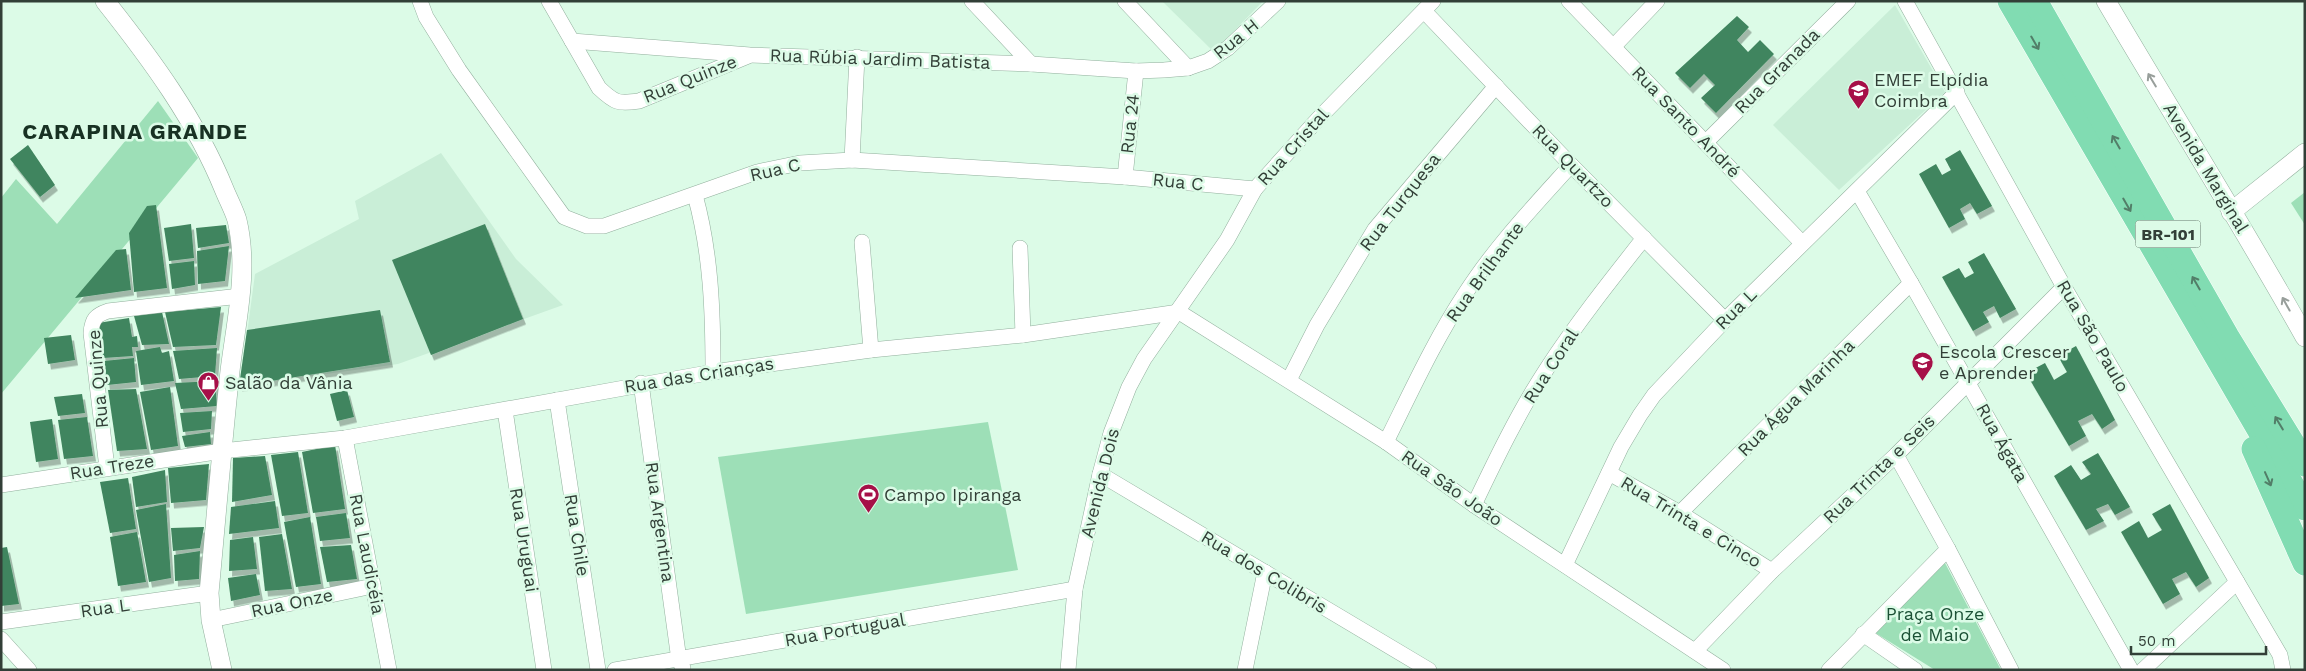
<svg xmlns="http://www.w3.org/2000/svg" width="2306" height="671" font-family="'Work Sans',sans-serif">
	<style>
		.built { fill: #c9eed7 }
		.green { fill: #9ddfb7 }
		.building { fill: #40855f; filter: url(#shadow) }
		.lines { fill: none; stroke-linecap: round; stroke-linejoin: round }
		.minor-casing { stroke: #92af9d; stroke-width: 16 }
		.tertiary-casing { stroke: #92af9d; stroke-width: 20 }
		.primary-casing { stroke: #fff; stroke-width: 26 }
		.minor { stroke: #fff; stroke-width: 15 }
		.tertiary { stroke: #fff; stroke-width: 19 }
		.primary { stroke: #81dcb2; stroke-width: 25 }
		.oneway { stroke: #527e68 }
		.oneway2 { stroke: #989f9b }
		.labels { text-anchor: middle; stroke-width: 5; stroke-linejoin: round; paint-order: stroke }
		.shield { fill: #dcfbe7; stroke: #65776c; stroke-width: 1 }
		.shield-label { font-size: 16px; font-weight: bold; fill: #323f37 }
		.street-label { font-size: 18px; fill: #323f37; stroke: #dcfbe7 }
		.poi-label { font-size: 18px; fill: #323f37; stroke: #dcfbe7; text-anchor: start }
		.park-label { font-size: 18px; fill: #1b5135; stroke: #dcfbe7 }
		.district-label { font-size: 22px; font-weight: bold; letter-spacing: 1px; fill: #183123; stroke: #dcfbe7 }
	</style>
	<defs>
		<filter id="shadow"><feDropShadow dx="3" dy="5.5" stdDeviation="0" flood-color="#0004"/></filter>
	</defs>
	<rect width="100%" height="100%" fill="#dcfbe7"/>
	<!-- built -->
	<g class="built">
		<path d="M1162 1H1263L1214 52Z"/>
		<path d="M1895 5 1945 92 1839 190 1773 125Z"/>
		<path d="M441 153 516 259 563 305 398 364 240 386 255 274 359 219 355 201Z"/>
	</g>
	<!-- green -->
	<g class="green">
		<path d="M158 101 198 158 1 394V198L16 179 57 224Z"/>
		<path d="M2305 192V225L2291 203Z"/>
		<path d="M988 422 1018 570 746 614 718 457Z"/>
		<path d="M1945 563 2001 670H1935L1874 632Z"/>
	</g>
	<!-- building -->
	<g class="building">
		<path d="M1737 16 1749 27 1737 40 1748 52 1760 40 1774 54 1716 113 1701 98 1715 85 1704 74 1690 88 1675 73Z"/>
		<path d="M28 145 55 185 40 197 10 159Z"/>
		<path d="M1960 150 1992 206 1977 214 1970 203 1960 209 1965 219 1949 228 1919 174 1936 164 1942 175 1951 170 1945 159Z"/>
		<path d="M156 205 167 288 134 292 129 233 147 206Z"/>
		<path d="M191 224 194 258 169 261 164 228Z"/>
		<path d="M485 224 523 319 431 355 392 260Z"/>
		<path d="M226 225 229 243 198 248 196 228Z"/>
		<path d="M229 246 225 281 198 284 197 251Z"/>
		<path d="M126 249 131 290 75 298 116 250Z"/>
		<path d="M1984 253 2016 309 2000 318 1994 306 1983 312 1989 322 1973 331 1942 277 1959 268 1965 278 1974 273 1968 262Z"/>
		<path d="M194 261 195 285 172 289 169 264Z"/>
		<path d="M221 307 216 345 173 347 165 312Z"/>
		<path d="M380 310 390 362 239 386 247 330Z"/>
		<path d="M162 312 169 344 142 345 134 316Z"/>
		<path d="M129 318 132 337 137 336 138 347H132L133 356 103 358 98 323Z"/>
		<path d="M71 335 75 360 48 364 44 338Z"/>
		<path d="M2076 346 2115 420 2102 429 2092 414 2078 421 2086 436 2069 446 2026 373 2045 363 2054 380 2067 372 2058 356Z"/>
		<path d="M160 347 162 353 169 351 174 381 141 385 136 351Z"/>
		<path d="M217 348 215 376 179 379 173 351Z"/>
		<path d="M134 358 136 382 107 385 104 361Z"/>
		<path d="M215 381 217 406 181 409 175 383Z"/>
		<path d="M170 387 178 446 151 450 140 392Z"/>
		<path d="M136 389 147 449 117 451 108 390Z"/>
		<path d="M347 390 354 417 337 421 330 394Z"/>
		<path d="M82 394 85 413 58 416 54 397Z"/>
		<path d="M212 411 211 429 183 432 180 413Z"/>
		<path d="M87 417 93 456 64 459 58 420Z"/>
		<path d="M52 419 58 459 36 462 30 422Z"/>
		<path d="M210 432 211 444 185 447 182 436Z"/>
		<path d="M335 445 345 509 313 513 302 452Z"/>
		<path d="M298 452 308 513 282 516 271 455Z"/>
		<path d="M2098 453 2130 507 2115 515 2108 504 2096 509 2104 521 2086 530 2054 476 2071 465 2081 480 2091 474 2082 462Z"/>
		<path d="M265 456 272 495 232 502 233 458Z"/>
		<path d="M209 464 206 500 171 503 168 468Z"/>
		<path d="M165 470 167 502 136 507 132 477Z"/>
		<path d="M128 478 136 529 110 533 100 482Z"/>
		<path d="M275 501 279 528 229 534 231 507Z"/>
		<path d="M166 504 171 578 149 582 136 510Z"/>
		<path d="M2170 504 2209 578 2196 587 2186 572 2172 579 2180 594 2163 604 2121 532 2139 521 2148 538 2162 530 2152 514Z"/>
		<path d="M346 513 350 538 320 541 316 517Z"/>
		<path d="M310 517 321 584 296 587 284 522Z"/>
		<path d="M204 527 200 548 173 551 171 528Z"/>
		<path d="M137 532 146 582 118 586 110 537Z"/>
		<path d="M282 534 292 589 265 591 259 537Z"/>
		<path d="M253 537 257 569 229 571 230 540Z"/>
		<path d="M351 545 357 579 327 582 320 547Z"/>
		<path d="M7 547 19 604 1 606V548Z"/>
		<path d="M200 551 199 579 175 581 174 555Z"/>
		<path d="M256 574 260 595 231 601 228 578Z"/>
	</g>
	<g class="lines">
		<defs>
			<g id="minor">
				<path d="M420 1 426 17 459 70 564 217 587 226H604L757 172 800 163 852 160 1125 177 1255 189"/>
				<path d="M549 1 599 88C615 103 618 104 639 101L748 56"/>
				<path d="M972 1 1031 64"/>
				<path d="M1125 1 1188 68"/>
				<path d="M1569 1 1802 243"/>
				<path d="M1905 1 2064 287 2280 655 2283 670"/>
				<path d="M1424 11 1571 165 1725 320"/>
				<path d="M572 41 750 55 1031 64 1136 71 1164 70 1188 68 1208 61 1228 48 1278 1"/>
				<path d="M1614 46 1657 1"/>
				<path d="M1706 142 1848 1"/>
				<path d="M852 160 857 57"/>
				<path d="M1125 177 1136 71"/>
				<path d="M1857 191 1911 283 2131 670"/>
				<path d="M695 195C711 253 713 311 713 372"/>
				<path d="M862 242 871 350"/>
				<path d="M1020 248 1023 335"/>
				<path d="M1179 312 1386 442 1474 505 1723 670"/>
				<path d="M1289 380 1317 325 1375 229 1496 86"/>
				<path d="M641 383 679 660 683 668"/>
				<path d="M557 400 598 670"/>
				<path d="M505 410 544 670"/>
				<path d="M345 438 389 670"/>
				<path d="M1386 442C1411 392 1434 341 1465 294 1495 247 1534 206 1571 165"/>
				<path d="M1896 455 1948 549 2011 670"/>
				<path d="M107 468 91 333C92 319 96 315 108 311L240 296"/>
				<path d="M1609 473 1680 513 1772 571"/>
				<path d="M1100 474 1429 670"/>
				<path d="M1 485 222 451 345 438 713 372 871 350 1023 335 1179 312"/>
				<path d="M1474 505C1496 459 1518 413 1546 370 1576 324 1610 281 1644 238"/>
				<path d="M1680 513 1911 283"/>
				<path d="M1565 565 1621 447 1640 415 1654 395 1725 320 1957 92"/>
				<path d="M211 620 373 586"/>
				<path d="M1 622 209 593"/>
				<path d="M1863 634 1915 670"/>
				<path d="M1 639 29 670"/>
				<path d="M1695 651 1772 571 1896 455 2064 287"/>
				<path d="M615 670 1075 589"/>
				<path d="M1068 670 1075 589 1100 474 1111 433 1129 387 1144 359 1227 240 1255 189 1318 119 1433 1"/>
				<path d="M1245 670 1265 572"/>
				<path d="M1829 670 1948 549"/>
				<path d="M2143 670 2237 582"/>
			</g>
			<g id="tertiary">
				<path d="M105 1C151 59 196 120 224 189 228 199 234 210 237 220 249 270 236 321 230 371 222 445 216 519 209 593L211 620 222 670"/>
				<path d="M2106 1C2172 113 2241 223 2305 337"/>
				<path d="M2231 212 2305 153"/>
			</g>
			<g id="primary">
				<path d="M2010 1 2305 508"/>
				<path d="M2035 1 2227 337 2305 464"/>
				<path d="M2254 449 2305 563"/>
			</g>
		</defs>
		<!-- minor casing -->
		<use href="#minor" class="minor-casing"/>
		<!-- tertiary casing -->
		<use href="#tertiary" class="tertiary-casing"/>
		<!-- primary casing -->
		<use href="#primary" class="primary-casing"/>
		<!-- minor -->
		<use href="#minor" class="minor"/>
		<!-- tertiary -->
		<use href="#tertiary" class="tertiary"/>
		<!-- primary -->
		<use href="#primary" class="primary"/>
	</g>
	<!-- one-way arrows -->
	<defs><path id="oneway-shaft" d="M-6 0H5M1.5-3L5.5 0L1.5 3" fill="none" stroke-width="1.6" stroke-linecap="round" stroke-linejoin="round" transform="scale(1.25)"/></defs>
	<g class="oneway">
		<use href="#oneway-shaft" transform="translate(2035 43) rotate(60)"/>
		<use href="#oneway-shaft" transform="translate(2116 142) rotate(-120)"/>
		<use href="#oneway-shaft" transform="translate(2127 205) rotate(60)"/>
		<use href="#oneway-shaft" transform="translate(2196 283) rotate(-120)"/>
		<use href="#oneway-shaft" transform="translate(2279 423) rotate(-121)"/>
		<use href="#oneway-shaft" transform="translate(2268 479) rotate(66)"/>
	</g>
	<g class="oneway2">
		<use href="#oneway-shaft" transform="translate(2152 80) rotate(-121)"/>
		<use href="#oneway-shaft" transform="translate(2286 304) rotate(-119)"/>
	</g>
	<!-- icons -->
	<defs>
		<symbol id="school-pin" viewBox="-11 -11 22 30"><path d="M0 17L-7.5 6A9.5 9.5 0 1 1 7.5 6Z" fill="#a61048" stroke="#dcfbe7"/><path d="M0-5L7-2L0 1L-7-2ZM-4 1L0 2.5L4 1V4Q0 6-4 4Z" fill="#fff"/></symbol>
		<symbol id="shop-pin" viewBox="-11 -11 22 30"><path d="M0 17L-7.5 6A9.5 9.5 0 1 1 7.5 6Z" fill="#a61048" stroke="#dcfbe7"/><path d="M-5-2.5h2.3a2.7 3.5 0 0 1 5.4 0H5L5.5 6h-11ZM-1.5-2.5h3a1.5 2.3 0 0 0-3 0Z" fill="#fff"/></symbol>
		<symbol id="stadium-pin" viewBox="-11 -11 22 30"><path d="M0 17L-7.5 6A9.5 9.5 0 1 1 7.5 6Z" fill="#a61048" stroke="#dcfbe7"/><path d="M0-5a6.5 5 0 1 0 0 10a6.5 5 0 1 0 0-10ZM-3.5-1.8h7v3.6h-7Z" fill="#fff"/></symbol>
	</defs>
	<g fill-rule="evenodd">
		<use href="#school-pin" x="1846" y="78" width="25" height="34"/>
		<use href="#school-pin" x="1910" y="350" width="25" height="34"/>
		<use href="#shop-pin" x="196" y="370" width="25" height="34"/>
		<use href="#stadium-pin" x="856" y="482" width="25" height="34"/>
	</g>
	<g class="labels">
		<!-- shield labels -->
		<rect class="shield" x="2135.5" y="220.5" width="65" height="27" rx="4"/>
		<g class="shield-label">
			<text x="2168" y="240">BR-101</text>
		</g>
		<!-- street labels -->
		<g class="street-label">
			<text transform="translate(1236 39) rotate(-39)" y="6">Rua H</text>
			<text transform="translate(880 59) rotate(2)" y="6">Rua Rúbia Jardim Batista</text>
			<text transform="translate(1777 71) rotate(-45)" y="6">Rua Granada</text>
			<text transform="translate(690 79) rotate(-22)" y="6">Rua Quinze</text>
			<text transform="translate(1686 122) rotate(46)" y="6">Rua Santo André</text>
			<text transform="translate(1130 124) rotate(-84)" y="6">Rua 24</text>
			<text transform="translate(1293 147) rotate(-48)" y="6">Rua Cristal</text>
			<text transform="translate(1573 166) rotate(46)" y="6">Rua Quartzo</text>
			<text transform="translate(2206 168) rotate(59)" y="6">Avenida Marginal</text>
			<text transform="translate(775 170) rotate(-13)" y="6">Rua C</text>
			<text transform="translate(1178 182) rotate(6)" y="6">Rua C</text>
			<text transform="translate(1400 202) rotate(-52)" y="6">Rua Turquesa</text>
			<text transform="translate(1485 272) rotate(-54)" y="6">Rua Brilhante</text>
			<text transform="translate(1736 309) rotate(-45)" y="6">Rua L</text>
			<text transform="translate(2093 336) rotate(60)" y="6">Rua São Paulo</text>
			<text transform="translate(1551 366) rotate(-57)" y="6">Rua Coral</text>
			<text transform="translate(699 375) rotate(-9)" y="6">Rua das Crianças</text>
			<text transform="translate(98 379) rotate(-95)" y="6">Rua Quinze</text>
			<text transform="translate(1796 398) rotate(-45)" y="6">Rua Água Marinha</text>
			<text transform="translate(2002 443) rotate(61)" y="6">Rua Ágata</text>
			<text transform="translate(112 467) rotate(-9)" y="6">Rua Treze</text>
			<text transform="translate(1879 469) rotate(-44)" y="6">Rua Trinta e Seis</text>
			<text transform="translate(1100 483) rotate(-76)" y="6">Avenida Dois</text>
			<text transform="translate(1452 488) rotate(35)" y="6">Rua São João</text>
			<text transform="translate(660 522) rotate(82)" y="6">Rua Argentina</text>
			<text transform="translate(1691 522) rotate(31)" y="6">Rua Trinta e Cinco</text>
			<text transform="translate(577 535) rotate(81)" y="6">Rua Chile</text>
			<text transform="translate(524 540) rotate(81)" y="6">Rua Uruguai</text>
			<text transform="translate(367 554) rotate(79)" y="6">Rua Laudicéia</text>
			<text transform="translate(1264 572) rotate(31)" y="6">Rua dos Colibris</text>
			<text transform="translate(292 603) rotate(-12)" y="6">Rua Onze</text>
			<text transform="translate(105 608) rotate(-8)" y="6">Rua L</text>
			<text transform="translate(845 630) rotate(-10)" y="6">Rua Portugual</text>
		</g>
		<!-- poi labels -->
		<g class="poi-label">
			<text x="1874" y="86">EMEF Elpídia<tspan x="1874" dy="21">Coimbra</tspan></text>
			<text x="1939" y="358">Escola Crescer<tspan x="1939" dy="21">e Aprender</tspan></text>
			<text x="225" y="389">Salão da Vânia</text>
			<text x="884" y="501">Campo Ipiranga</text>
		</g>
		<!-- park labels -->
		<g class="park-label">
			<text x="1935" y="620">Praça Onze<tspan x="1935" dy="21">de Maio</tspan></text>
		</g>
		<!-- district labels -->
		<g class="district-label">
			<text x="135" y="139">CARAPINA GRANDE</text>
		</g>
	</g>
	<!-- border -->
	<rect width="2306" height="671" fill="none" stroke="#323f37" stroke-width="5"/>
	<!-- scale -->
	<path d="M2131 646v8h135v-8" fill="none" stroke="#323f37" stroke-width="2.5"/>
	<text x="2138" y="646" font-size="15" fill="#323f37" stroke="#dcfbe7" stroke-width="4" paint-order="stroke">50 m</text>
</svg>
